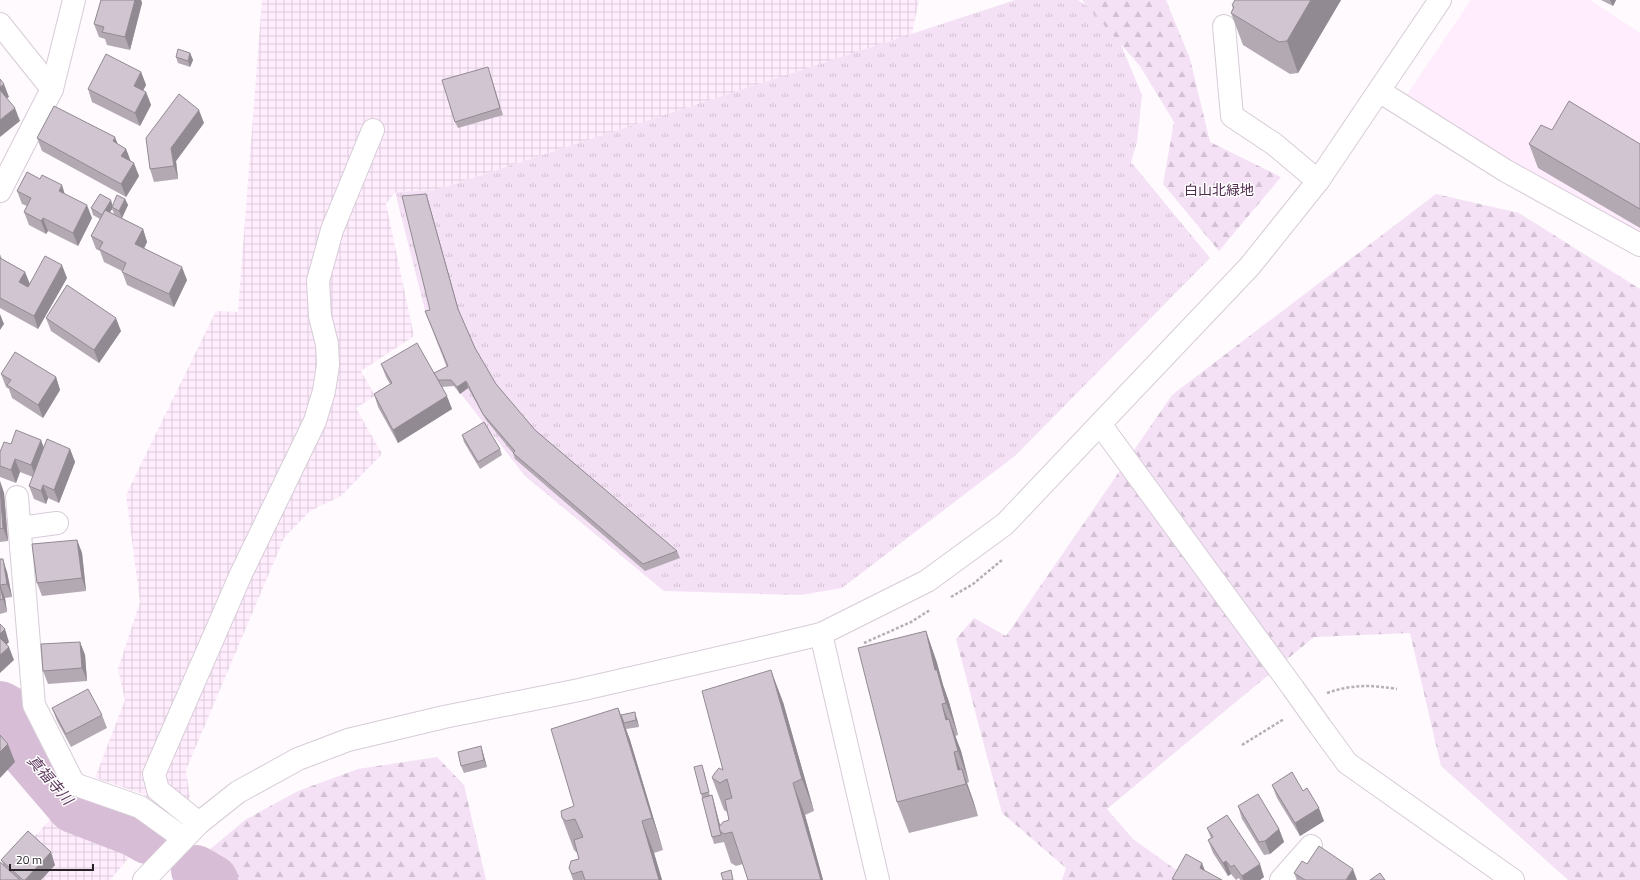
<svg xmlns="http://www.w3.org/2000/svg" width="1640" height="880" font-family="'Titillium Web','Noto Sans JP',sans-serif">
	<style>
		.built { fill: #ffedfe }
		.industrial { fill: url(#industrial-grid) }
		.grass { fill: url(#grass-tufts) }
		.forest { fill: url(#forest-firs) }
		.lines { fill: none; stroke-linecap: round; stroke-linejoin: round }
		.river { stroke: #d8bdd7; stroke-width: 50 }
		.minor-casing { stroke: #d7ccd7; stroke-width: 24 }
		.path { stroke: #b4b0b4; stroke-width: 2.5; stroke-dasharray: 3 2; stroke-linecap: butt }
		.minor { stroke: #fff; stroke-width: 22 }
		.minor-bridge-casing { stroke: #d7ccd7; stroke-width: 24; stroke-linecap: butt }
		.minor-bridge { stroke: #fff; stroke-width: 22 }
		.wall { fill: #b3a9b3 }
		.shaded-wall { fill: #928a92 }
		.building { fill: #d0c5d0; stroke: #928a92 }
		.labels { text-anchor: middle; stroke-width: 3; stroke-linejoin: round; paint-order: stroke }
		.park-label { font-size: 14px; fill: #4f2b50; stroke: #fff }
		.water-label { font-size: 15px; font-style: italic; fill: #5c365c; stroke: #fff }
	</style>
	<defs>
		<pattern id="industrial-grid" width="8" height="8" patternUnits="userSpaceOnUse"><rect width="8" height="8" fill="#ffedfe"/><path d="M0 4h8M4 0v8" fill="none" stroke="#dbcbda"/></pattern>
		<pattern id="grass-tufts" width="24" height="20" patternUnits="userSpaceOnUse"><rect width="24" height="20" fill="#f5e1f5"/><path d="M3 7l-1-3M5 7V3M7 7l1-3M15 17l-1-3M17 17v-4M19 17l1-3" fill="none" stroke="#d2c1d2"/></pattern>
		<pattern id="forest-firs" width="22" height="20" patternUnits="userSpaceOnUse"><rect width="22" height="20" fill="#f5e1f5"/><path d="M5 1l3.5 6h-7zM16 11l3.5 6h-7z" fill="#d2c1d2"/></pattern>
	</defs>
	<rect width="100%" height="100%" fill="#fefafe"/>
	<!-- built -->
	<path class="built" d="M1471 0H1590L1640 33V248L1395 112Z"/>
	<!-- industrial -->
	<g class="industrial">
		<path d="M262 0H919L912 34 436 190 395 192 386 204 414 336 361 371 375 396 356 408 382 454 341 496 310 511 284 538 186 770 190 798 172 816 143 794 95 778 125 700 118 669 140 602 126 495 216 311 238 312Z"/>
		<path d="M57 812 124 837 137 848 110 880H0V874Z"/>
	</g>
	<!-- grass -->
	<path class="grass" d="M1015 0H1078L1111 21 1142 95 1137 142 1131 162 1210 258 1016 455 842 588 800 595 664 591 525 476 451 381 425 310 395 192 436 190Z"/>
	<!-- forest -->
	<g class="forest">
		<path d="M1082 0H1166L1190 59 1210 142 1281 177 1219 251 1163 184 1174 122 1140 66Z"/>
		<path d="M1436 194 1519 213 1640 289V880H1568L1441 766 1410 633 1314 637 1107 809 1133 839 1179 872 1174 880H1062L1066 868 1002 813 956 639 974 618 1006 636 1172 395Z"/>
		<path d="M437 757 464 785 486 880H228L208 867V851L245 820 298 791 358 769Z"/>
	</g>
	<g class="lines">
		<!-- river -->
		<g class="river">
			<path d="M0 706 11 712 25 752 73 808 135 832 147 839"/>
			<path d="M196 870 213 880"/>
		</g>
		<defs>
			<g id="minor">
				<path d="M0 24 52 89"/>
				<path d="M1224 26 1232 116 1274 144 1318 181"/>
				<path d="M1379 91 1506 171 1640 245"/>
				<path d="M0 191 52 89 74 0"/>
				<path d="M1100 424 1293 688"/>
				<path d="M17 497 34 705 74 784 140 807 183 838"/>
				<path d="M20 528 57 523"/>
				<path d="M821 634 878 880"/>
				<path d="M1320 726 1347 763 1513 880"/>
				<path d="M199 823 158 790 154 774 241 574 315 421 324 391 328 365 327 344 320 316 318 281 332 230 373 130"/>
				<path d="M144 880 199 823 238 792 298 759 348 740 444 717 579 690 771 646 821 634 927 581 1005 524 1250 266 1318 181 1440 0"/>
				<path d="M1281 880 1311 846"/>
			</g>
		</defs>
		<!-- minor casing -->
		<use href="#minor" class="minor-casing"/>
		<!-- path -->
		<g class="path">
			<path d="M951 597 973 584 1002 560"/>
			<path d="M864 643 911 622 930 610"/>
			<path d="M1327 693C1353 684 1371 685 1397 689"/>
			<path d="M1242 745 1284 719"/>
		</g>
		<!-- minor -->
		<use href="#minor" class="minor"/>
		<defs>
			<path id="minor-bridge" d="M1293 688 1320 726"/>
		</defs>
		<!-- minor-bridge casing -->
		<use href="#minor-bridge" class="minor-bridge-casing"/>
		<!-- minor-bridge -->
		<use href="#minor-bridge" class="minor-bridge"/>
	</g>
	<!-- wall -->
	<g class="wall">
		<path d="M101 0H141L142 3 130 50 107 45 105 39 99 37 94 24Z"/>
		<path d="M1341 0 1298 73 1290 74 1243 45 1231 13 1233 9 1232 5Z"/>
		<path d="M1601 0H1616L1613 6Z"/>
		<path d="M190 53 193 60 190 67 178 63 176 57Z"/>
		<path d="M141 72 146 85 143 91 146 92 151 105 140 126 92 102 88 89Z"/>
		<path d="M490 73 503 115 458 128 455 122Z"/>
		<path d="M204 123 176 161 178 179 154 182 150 169Z"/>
		<path d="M1552 130 1640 144V228L1538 168 1529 144Z"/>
		<path d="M37 138 117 144 126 149 131 162 139 176 126 197 42 151Z"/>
		<path d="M17 191 64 193 92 218 78 246 48 231 46 234 29 225 24 212 27 206 22 204Z"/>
		<path d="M125 199 128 205 122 218 114 214 112 209 110 212 143 229 147 242 144 248 187 280 174 307 127 285 122 271 104 262 100 251 96 249 91 236 100 219 93 215 91 208 113 205Z"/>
		<path d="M428 200 459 312 475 348 496 384 535 430 677 551 680 558 645 571 515 459 513 453 486 420 468 388 460 394 454 386 442 387 452 409 398 443 378 407 374 394 390 384 386 377 381 364 434 373 447 367 425 311 430 310Z"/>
		<path d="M0 254 2 259 25 272 30 284 67 278 38 329 0 308Z"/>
		<path d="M46 318 121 331 99 363 51 331Z"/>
		<path d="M1 374 56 377 60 390 43 418 12 398 9 389 6 387Z"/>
		<path d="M462 435 500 449 502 455 480 469 464 442Z"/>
		<path d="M11 444 44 448 70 449 75 462 59 503 48 498 46 504 34 499 29 486 33 477 20 472 16 483 0 477V452Z"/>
		<path d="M0 481 4 493 8 541 0 542Z"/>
		<path d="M77 540 82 553 86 591 42 596 37 583Z"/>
		<path d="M0 559 7 572 12 597 5 598 7 612 0 614Z"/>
		<path d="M926 631 937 663 943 685 949 702 958 735 955 736 961 751 969 782 967 783 973 800 978 816 909 833 897 802Z"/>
		<path d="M80 642 85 655 87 681 48 684 43 671Z"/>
		<path d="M783 702 814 811 805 815 823 880H748L743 864 736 866 731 863 724 842 714 844 712 837 701 794 704 771 710 796 712 795 714 802 720 825 729 820 727 812 724 810 712 778 723 770Z"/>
		<path d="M52 708 102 715 107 728 71 747 57 721Z"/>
		<path d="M618 708 621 715 637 719 639 727 626 729 630 740 663 850 654 853 662 880H573L569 868 579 859 577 853 574 850 562 818 574 806Z"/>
		<path d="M481 746 487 767 464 773 461 766Z"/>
		<path d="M1272 785 1303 791 1324 821 1300 836 1277 798Z"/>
		<path d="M1238 806 1279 829 1284 842 1270 854 1264 855 1242 819Z"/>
		<path d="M1207 828 1264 877 1260 880H1240L1239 878 1236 880 1231 874 1228 876 1213 853 1208 840 1211 838Z"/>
		<path d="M1 860 55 865 41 880H0L3 864Z"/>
		<path d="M1307 864 1357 880H1297L1294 873Z"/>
	</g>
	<!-- shaded-wall -->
	<g class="shaded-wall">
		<path d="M135 0H141L142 3 130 50 125 37Z"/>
		<path d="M1311 0H1341L1298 73 1287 41Z"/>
		<path d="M1610 0H1616L1613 6Z"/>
		<path d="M190 53 193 60 190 67 188 61Z"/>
		<path d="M141 72 146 85 138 99 134 86Z"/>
		<path d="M4 84 9 97 3 101 0 92V87Z"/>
		<path d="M146 92 151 105 140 126 135 113Z"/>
		<path d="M15 108 20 121 0 137V120Z"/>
		<path d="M199 110 204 123 176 161 178 179 174 166 171 148Z"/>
		<path d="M115 137 120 150 113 141Z"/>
		<path d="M126 149 131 162 121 156Z"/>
		<path d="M134 163 139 176 126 197 121 184Z"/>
		<path d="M62 185 66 198 59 191Z"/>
		<path d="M426 194 428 200 460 315 458 309Z"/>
		<path d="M125 199 128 205 122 218 119 211Z"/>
		<path d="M111 200 113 207H112V209L104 222 102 215Z"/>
		<path d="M87 205 92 218 78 246 73 233Z"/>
		<path d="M43 218 48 231 46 234 41 221Z"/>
		<path d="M143 229 147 242 140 257 135 244Z"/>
		<path d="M62 265 67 278 38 329 34 316Z"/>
		<path d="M182 267 187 280 174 307 169 294Z"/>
		<path d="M25 272 30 285 24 295 19 282Z"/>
		<path d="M0 314 4 324 0 330Z"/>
		<path d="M116 318 121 331 99 363 94 350Z"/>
		<path d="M56 377 60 390 43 418 38 405Z"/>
		<path d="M466 381 468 388 460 394 457 387Z"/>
		<path d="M447 396 452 409 398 443 393 430Z"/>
		<path d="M41 440 46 453 36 478 31 465Z"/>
		<path d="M70 449 75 462 59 503 54 490Z"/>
		<path d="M15 459 20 472 16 483 11 470Z"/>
		<path d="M0 481 4 493 8 541 3 528Z"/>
		<path d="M43 485 48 498 46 504 41 491Z"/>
		<path d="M77 540 82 553 86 591 82 578Z"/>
		<path d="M3 559 7 572 12 597 7 584Z"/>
		<path d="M0 585 5 598 7 612 3 599Z"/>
		<path d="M5 629 9 642 3 649 0 642V634Z"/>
		<path d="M926 631 937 663 943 685 949 702 958 735 946 703 935 670Z"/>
		<path d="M80 642 85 655 87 681 82 668Z"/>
		<path d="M9 647 14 660 0 673V655Z"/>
		<path d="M771 670 783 702 814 811 802 779Z"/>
		<path d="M942 704 954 736 957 752 946 720Z"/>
		<path d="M618 708 630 740 663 850 652 818Z"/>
		<path d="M635 712 637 719 639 727 636 720Z"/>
		<path d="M949 719 961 751 969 782 958 751Z"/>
		<path d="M8 744 15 762 0 778V752Z"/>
		<path d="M481 746 487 767 484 760Z"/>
		<path d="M954 752 965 783 958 770Z"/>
		<path d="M962 769 973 800 978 816 966 784Z"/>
		<path d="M793 783 805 815 823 880H821Z"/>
		<path d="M712 795 714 802 722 833 721 832Z"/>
		<path d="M1319 808 1324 821 1300 836 1295 823Z"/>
		<path d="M642 821 654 853 662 880H659Z"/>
		<path d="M1279 829 1284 842 1270 854 1265 841Z"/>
		<path d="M51 852 55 865 41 880H25Z"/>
		<path d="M1226 861 1231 874 1228 876 1223 863Z"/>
		<path d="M1202 863 1207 876 1200 868Z"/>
		<path d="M1260 864 1264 877 1260 880H1243L1242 876Z"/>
		<path d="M1353 869 1357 880H1346Z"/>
	</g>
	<!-- building -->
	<g class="building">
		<path d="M101 0H135L125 37 102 32 104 27 94 24Z"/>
		<path d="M1235 0H1311L1287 41 1279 42 1231 13 1234 7 1232 5Z"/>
		<path d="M178 49 190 53 188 61 176 57Z"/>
		<path d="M106 54 141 72 134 86 146 92 135 113 88 89Z"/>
		<path d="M488 67 500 108 455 122 442 80Z"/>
		<path d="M0 79 4 84 0 87Z"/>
		<path d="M0 90 15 108 0 120Z"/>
		<path d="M179 94 199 110 171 148 174 166 150 169 146 138Z"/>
		<path d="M1569 101 1640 144V209L1529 144 1541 125 1552 130Z"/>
		<path d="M54 106 115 137 113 141 126 149 121 156 134 163 121 184 37 138Z"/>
		<path d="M27 172 40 179 42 175 62 185 59 191 87 205 73 233 43 218 41 221 24 212 31 198 17 191Z"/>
		<path d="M100 194 111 200 102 215 91 208Z"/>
		<path d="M426 194 458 309 475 348 496 384 535 430 677 551 643 564 513 453 515 451 483 414 466 381 457 387 451 380H438L434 373 448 366 425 311 430 310 402 196Z"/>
		<path d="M117 195 125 199 119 211 112 207Z"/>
		<path d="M105 210 143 229 135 244 182 267 169 294 122 272 126 263 99 249 103 242 91 236Z"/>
		<path d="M45 256 62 265 34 316 0 298V258L25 272 19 282 28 287Z"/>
		<path d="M67 285 116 318 94 350 46 318Z"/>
		<path d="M417 343 447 396 393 430 374 394 392 383 381 364Z"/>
		<path d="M15 352 56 377 38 405 7 385 11 380 1 374Z"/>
		<path d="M484 422 500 449 478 462 462 435Z"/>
		<path d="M16 430 41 440 31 465 15 459 11 470 0 466V452L4 442 11 444Z"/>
		<path d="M47 439 70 449 54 490 43 485 41 491 29 486Z"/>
		<path d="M0 486 3 528 0 529Z"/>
		<path d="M77 540 82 578 37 583 32 544Z"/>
		<path d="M0 559H3L7 584 0 585Z"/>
		<path d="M0 585 3 599 0 600Z"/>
		<path d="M0 624 5 629 0 634Z"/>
		<path d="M926 631 935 670H937L946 703 942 704 946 720 949 719 958 751 954 752 958 770 962 769 966 784 897 802 858 648Z"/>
		<path d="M0 638 9 647 0 655Z"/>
		<path d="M80 642 82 668 43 671 41 644Z"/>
		<path d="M771 670 802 779 793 783 821 880H748L732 832 724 834 720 831 719 827 723 822 729 820 725 800 732 798 727 779 720 783 712 778 714 774 719 768 723 770 702 691Z"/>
		<path d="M88 689 102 715 66 734 52 708Z"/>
		<path d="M618 708 652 818 642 821 659 880H585L582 871 572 874 569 868 571 861 579 859 574 840 583 837 575 819 566 821 562 818 561 811 574 806 551 729Z"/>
		<path d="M635 712 636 720 624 723 621 715Z"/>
		<path d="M0 735 8 744 0 752Z"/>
		<path d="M481 746 484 760 461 766 458 752Z"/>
		<path d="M702 765 709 792 701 794 694 767Z"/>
		<path d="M1292 772 1303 791 1307 788 1319 808 1295 823 1272 785Z"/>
		<path d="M1258 794 1279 829 1265 841 1259 842 1238 806Z"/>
		<path d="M712 795 719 826V827L721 835 712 837 702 798Z"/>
		<path d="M1227 815 1260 864 1242 876 1234 865 1231 867 1226 861 1223 863 1208 840 1213 837 1207 828Z"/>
		<path d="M28 831 51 852 25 880H23L1 860Z"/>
		<path d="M1319 846 1353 869 1346 880H1305L1294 873 1302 861 1307 864Z"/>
		<path d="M1186 854 1202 863 1200 868 1222 880H1175L1172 879Z"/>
		<path d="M0 862 20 880H0Z"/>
		<path d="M731 870 733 880H723L721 873Z"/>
		<path d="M1380 873 1385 880H1370Z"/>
	</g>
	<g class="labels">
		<!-- park labels -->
		<g class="park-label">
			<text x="1219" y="195">白山北緑地</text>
		</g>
		<!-- water labels -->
		<g class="water-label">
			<text transform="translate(50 780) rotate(49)" y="5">真福寺川</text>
		</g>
	</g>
	<!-- scale -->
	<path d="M10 864v6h83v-6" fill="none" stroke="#282327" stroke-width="2"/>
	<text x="16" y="864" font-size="12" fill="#282327" stroke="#ffffff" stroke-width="3" paint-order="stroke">20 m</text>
</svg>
